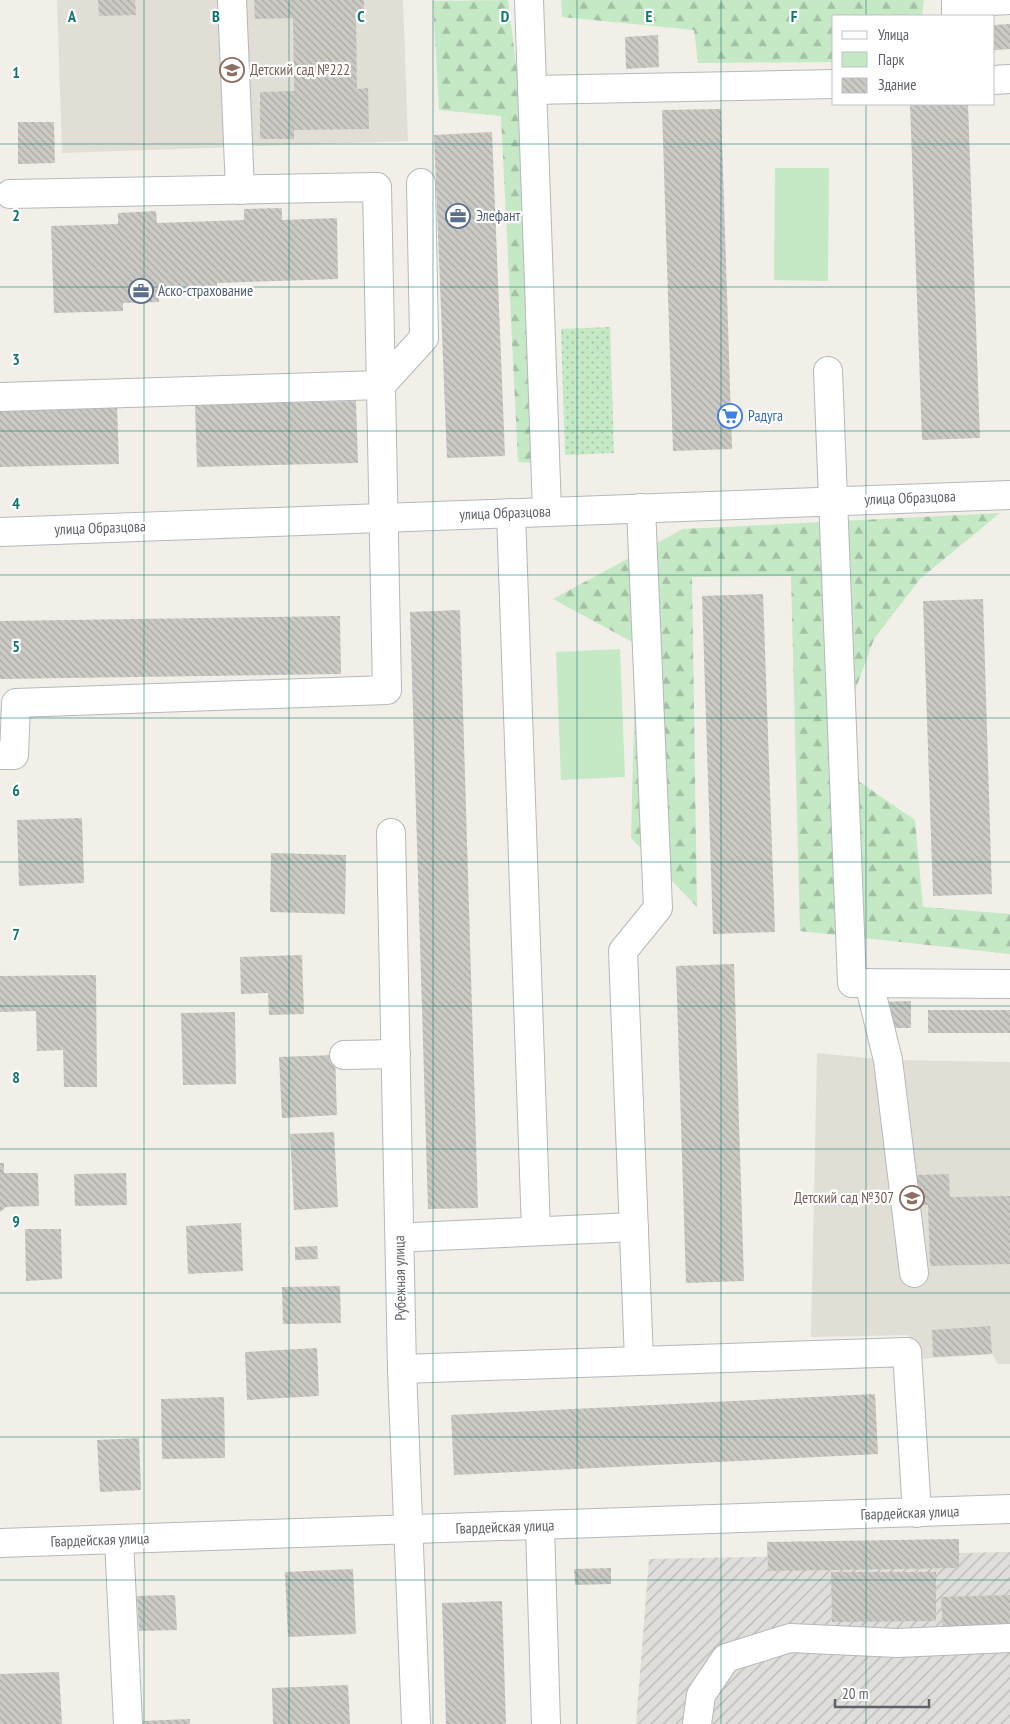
<svg xmlns="http://www.w3.org/2000/svg" width="1010" height="1724" font-family="'PT Sans Narrow',sans-serif">
	<style>
		.industrial { fill: url(#industrial-furrows) }
		.education { fill: #e1ded6 }
		.green { fill: url(#green-dots) }
		.forest { fill: url(#forest-firs) }
		.pitch { fill: #c5e8c5 }
		.building { fill: url(#building-back-hatch) }
		.lines { fill: none; stroke-linecap: round; stroke-linejoin: round }
		.minor-casing { stroke: #b5b8bc; stroke-width: 30 }
		.minor { stroke: #fff; stroke-width: 28 }
		.grid { fill: none; stroke: #0f766e; stroke-width: 1; stroke-opacity: 0.55 }
		.labels { text-anchor: middle; stroke-width: 4.5; stroke-linejoin: round; paint-order: stroke }
		.education-label { font-size: 15px; fill: #785e54; stroke: #fff; text-anchor: start }
		.service-label { font-size: 15px; fill: #4e5e75; stroke: #fff; text-anchor: start }
		.shop-label { font-size: 15px; fill: #366cbe; stroke: #fff; text-anchor: start }
		.street-label { font-size: 15px; fill: #5f6368; stroke: #fff }
		.grid-label { font-size: 16px; text-anchor: middle; font-weight: bold; fill: #0f766e; stroke: #fff; stroke-width: 4.5; stroke-linejoin: round; paint-order: stroke }
	</style>
	<defs>
		<pattern id="industrial-furrows" width="10" height="10" patternUnits="userSpaceOnUse" patternTransform="scale(1.25)"><rect width="10" height="10" fill="#e0deda"/><path d="M-1 1l2-2M0 10L10 0M9 11l2-2" fill="none" stroke="#b9b8b5"/></pattern>
		<pattern id="green-dots" width="8" height="8" patternUnits="userSpaceOnUse" patternTransform="scale(1.25)"><rect width="8" height="8" fill="#c5e8c5"/><path d="M2 2h.1M6 6h.1" fill="none" stroke="#a3c0a4" stroke-width="1.8" stroke-linecap="round"/></pattern>
		<pattern id="forest-firs" width="22" height="20" patternUnits="userSpaceOnUse" patternTransform="scale(1.25)"><rect width="22" height="20" fill="#c5e8c5"/><path d="M5 1l3.5 6h-7zM16 11l3.5 6h-7z" fill="#a3c0a4"/></pattern>
		<pattern id="building-back-hatch" width="6" height="6" patternUnits="userSpaceOnUse" patternTransform="scale(1.25)"><rect width="6" height="6" fill="#cccac5"/><path d="M-1 5l2 2M0 0l6 6M5-1l2 2" fill="none" stroke="#a9a8a4"/></pattern>
	</defs>
	<rect width="100%" height="100%" fill="#f1efe8"/>
	<!-- industrial -->
	<path class="industrial" d="M1010 1552V1724H636L649 1559Z"/>
	<!-- education -->
	<g class="education">
		<path d="M57 0H403L408 141 62 153Z"/>
		<path d="M817 1053 888 1060 1010 1062V1364H998L992 1354 919 1359 908 1335 811 1337Z"/>
	</g>
	<!-- green -->
	<path class="green" d="M610 327 614 453 565 455 561 329Z"/>
	<!-- forest -->
	<g class="forest">
		<path d="M508 0 522 111 533 463 518 462 501 116 439 110 433 1Z"/>
		<path d="M561 0H924L922 16H834V62L698 63 694 30 562 17Z"/>
		<path d="M1000 513 920 579 874 639 829 761 915 820 923 907 1010 914V954L800 931 791 576 692 577 697 907 631 838 636 644 553 599 683 529Z"/>
	</g>
	<!-- pitch -->
	<g class="pitch">
		<path d="M775 168H829L828 281 774 280Z"/>
		<path d="M620 649 625 777 561 780 556 652Z"/>
	</g>
	<!-- building -->
	<g class="building">
		<path d="M98 0H135L136 15 99 16Z"/>
		<path d="M254 0H364V16H356L357 89 368 88 369 129 294 130V139H260V92L294 91 293 18 255 19Z"/>
		<path d="M1010 24V49L994 50V25Z"/>
		<path d="M658 35 659 67 626 69 625 37Z"/>
		<path d="M910 104H968L980 438 922 440Z"/>
		<path d="M721 109 732 449 673 451 662 110Z"/>
		<path d="M18 122H54L55 163 18 164Z"/>
		<path d="M492 132 505 456 447 458 434 135Z"/>
		<path d="M282 208V220L337 218 338 279 217 283V293L159 295V302L123 303V311L54 313 51 226 118 224V213L156 211 157 223 244 220V209Z"/>
		<path d="M356 401 358 463 197 467 195 405Z"/>
		<path d="M117 404 119 464 0 467V406Z"/>
		<path d="M763 594 775 932 713 934 702 596Z"/>
		<path d="M983 599 992 894 933 896 923 601Z"/>
		<path d="M460 610 478 1208 428 1209 410 612Z"/>
		<path d="M340 616 341 674 0 679V621Z"/>
		<path d="M82 818 84 883 19 886 17 820Z"/>
		<path d="M271 853 346 855 345 914 270 912Z"/>
		<path d="M302 955 304 1014 269 1015 268 993 241 994 240 957Z"/>
		<path d="M734 964 744 1281 686 1283 676 966Z"/>
		<path d="M96 975 97 1087H64L63 1050 37 1051 36 1011 0 1012V976Z"/>
		<path d="M911 1001V1028H882L881 1002Z"/>
		<rect x="928" y="1010" width="82" height="23"/>
		<path d="M235 1012 236 1084 183 1085 181 1013Z"/>
		<path d="M335 1055 337 1115 282 1118 279 1057Z"/>
		<path d="M334 1132 338 1207 294 1210 290 1134Z"/>
		<path d="M0 1163H4V1173H38L39 1206 6 1207 0 1212Z"/>
		<path d="M126 1173 127 1205 75 1206 74 1174Z"/>
		<path d="M949 1174 950 1197 1010 1196V1264L930 1266 928 1205 914 1206 913 1175Z"/>
		<path d="M241 1223 243 1271 188 1274 186 1226Z"/>
		<path d="M25 1229H61L62 1279 26 1281Z"/>
		<path d="M317 1246 318 1259 295 1260V1247Z"/>
		<path d="M340 1286 341 1323 283 1324 282 1287Z"/>
		<path d="M990 1326 992 1354 933 1357 932 1330Z"/>
		<path d="M317 1348 319 1396 247 1400 245 1352Z"/>
		<path d="M875 1394 878 1454 454 1475 451 1415Z"/>
		<path d="M224 1397 225 1458 162 1459 161 1399Z"/>
		<path d="M139 1438 141 1490 100 1492 97 1440Z"/>
		<path d="M959 1539V1568L768 1571 767 1542Z"/>
		<path d="M611 1568V1584L575 1585 574 1569Z"/>
		<path d="M353 1569 356 1634 288 1637 285 1572Z"/>
		<path d="M831 1572H936V1621L832 1622Z"/>
		<path d="M175 1595 177 1630 139 1631 137 1596Z"/>
		<path d="M1010 1595V1627L943 1630 941 1597Z"/>
		<path d="M502 1601 506 1724H446L442 1603Z"/>
		<path d="M59 1672 62 1724H0V1674Z"/>
		<path d="M348 1685 350 1724H273L272 1688Z"/>
		<path d="M190 1719V1724H142V1721Z"/>
	</g>
	<g class="lines">
		<defs>
			<g id="minor">
				<path d="M232 0 240 190"/>
				<path d="M529 0 547 511"/>
				<path d="M956 16V3L1009 0"/>
				<path d="M994 80 1010 79"/>
				<path d="M532 90 834 84"/>
				<path d="M828 371 852 983 1010 984"/>
				<path d="M0 397 381 385 424 338 421 183"/>
				<path d="M511 513 536 1231"/>
				<path d="M0 532 1010 495"/>
				<path d="M0 755H14L16 703 387 690 377 187 10 194"/>
				<path d="M391 833 402 1369 416 1724"/>
				<path d="M869 983 888 1060 914 1273"/>
				<path d="M344 1055 396 1054"/>
				<path d="M414 1237 634 1227"/>
				<path d="M639 1360 623 951 658 908 641 508"/>
				<path d="M402 1369 907 1352 917 1513"/>
				<path d="M540 1527 546 1724"/>
				<path d="M119 1540 128 1724"/>
				<path d="M0 1543 1010 1509"/>
				<path d="M697 1724 701 1695 726 1658 790 1638 897 1643 1010 1638"/>
			</g>
		</defs>
		<!-- minor casing -->
		<use href="#minor" class="minor-casing"/>
		<!-- minor -->
		<use href="#minor" class="minor"/>
	</g>
	<!-- grid -->
	<path class="grid" d="M144 0V1724M289 0V1724M433 0V1724M577 0V1724M721 0V1724M866 0V16M866 104V1724M0 144H1010M0 287H1010M0 431H1010M0 575H1010M0 718H1010M0 862H1010M0 1006H1010M0 1149H1010M0 1293H1010M0 1437H1010M0 1580H1010"/>
	<!-- icons -->
	<defs>
		<symbol id="school-ring" viewBox="-11 -11 22 22"><circle r="9.5" fill="#fff" stroke="#8d6e63" stroke-width="1.5"/><path d="M0-5L7-2L0 1L-7-2ZM-4 1L0 2.5L4 1V4Q0 6-4 4Z" fill="#8d6e63"/></symbol>
		<symbol id="office-ring" viewBox="-11 -11 22 22"><circle r="9.5" fill="#fff" stroke="#5c6f8a" stroke-width="1.5"/><path d="M-6-3h4V-5.5h4V-3h4V5H-6ZM-1-4.5V-3h2v-1.5ZM-6 0V1H6V0Z" fill="#5c6f8a"/></symbol>
		<symbol id="supermarket-ring" viewBox="-11 -11 22 22"><circle r="9.5" fill="#fff" stroke="#3f7fe0" stroke-width="1.5"/><path d="M-6-5.5h2.5l.6 2H6L4.5 2H-2.5L-4.4-4H-6ZM-1.5 3.2a1.3 1.3 0 1 0 .1 0ZM3 3.2a1.3 1.3 0 1 0 .1 0Z" fill="#3f7fe0"/></symbol>
	</defs>
	<g fill-rule="evenodd">
		<use href="#school-ring" x="218" y="56" width="28" height="28"/>
		<use href="#office-ring" x="444" y="202" width="28" height="28"/>
		<use href="#office-ring" x="127" y="277" width="28" height="28"/>
		<use href="#supermarket-ring" x="716" y="402" width="28" height="28"/>
		<use href="#school-ring" x="898" y="1184" width="28" height="28"/>
	</g>
	<g class="labels">
		<!-- education labels -->
		<g class="education-label">
			<text x="250" y="75">Детский сад №222</text>
			<text x="894" y="1203" text-anchor="end">Детский сад №307</text>
		</g>
		<!-- service labels -->
		<g class="service-label">
			<text x="476" y="221">Элефант</text>
			<text x="158" y="296">Аско-страхование</text>
		</g>
		<!-- shop labels -->
		<g class="shop-label">
			<text x="748" y="421">Радуга</text>
		</g>
		<!-- street labels -->
		<g class="street-label">
			<text transform="translate(910 498) rotate(-2)" y="5">улица Образцова</text>
			<text transform="translate(505 513) rotate(-2)" y="5">улица Образцова</text>
			<text transform="translate(100 528) rotate(-2)" y="5">улица Образцова</text>
			<text transform="translate(400 1278) rotate(-91)" y="5">Рубежная улица</text>
			<text transform="translate(910 1513) rotate(-2)" y="5">Гвардейская улица</text>
			<text transform="translate(505 1527) rotate(-2)" y="5">Гвардейская улица</text>
			<text transform="translate(100 1540) rotate(-2)" y="5">Гвардейская улица</text>
		</g>
	</g>
	<g class="grid-label">
		<text x="72" y="22">A</text>
		<text x="216" y="22">B</text>
		<text x="361" y="22">C</text>
		<text x="505" y="22">D</text>
		<text x="649" y="22">E</text>
		<text x="794" y="22">F</text>
		<text x="16" y="78">1</text>
		<text x="16" y="221">2</text>
		<text x="16" y="365">3</text>
		<text x="16" y="509">4</text>
		<text x="16" y="652">5</text>
		<text x="16" y="796">6</text>
		<text x="16" y="940">7</text>
		<text x="16" y="1083">8</text>
		<text x="16" y="1227">9</text>
	</g>
	<!-- legend -->
	<rect x="832" y="15" width="162" height="90" fill="#ffffff" stroke="#bfc1c3"/>
	<rect x="842" y="31" width="25" height="8" fill="#ffffff" stroke="#bfc1c3"/>
	<text x="878" y="40" font-size="15" fill="#5f6368">Улица</text>
	<rect x="842" y="52" width="25" height="15" fill="#c5e8c5" stroke="#bfc1c3"/>
	<text x="878" y="65" font-size="15" fill="#5f6368">Парк</text>
	<rect x="842" y="78" width="25" height="15" fill="url(#building-back-hatch)" stroke="#bfc1c3"/>
	<text x="878" y="90" font-size="15" fill="#5f6368">Здание</text>
	<!-- scale -->
	<path d="M835 1699v8h94v-8" fill="none" stroke="#5f6368" stroke-width="2.5"/>
	<text x="842" y="1699" font-size="15" fill="#5f6368" stroke="#ffffff" stroke-width="4" paint-order="stroke">20 m</text>
</svg>
